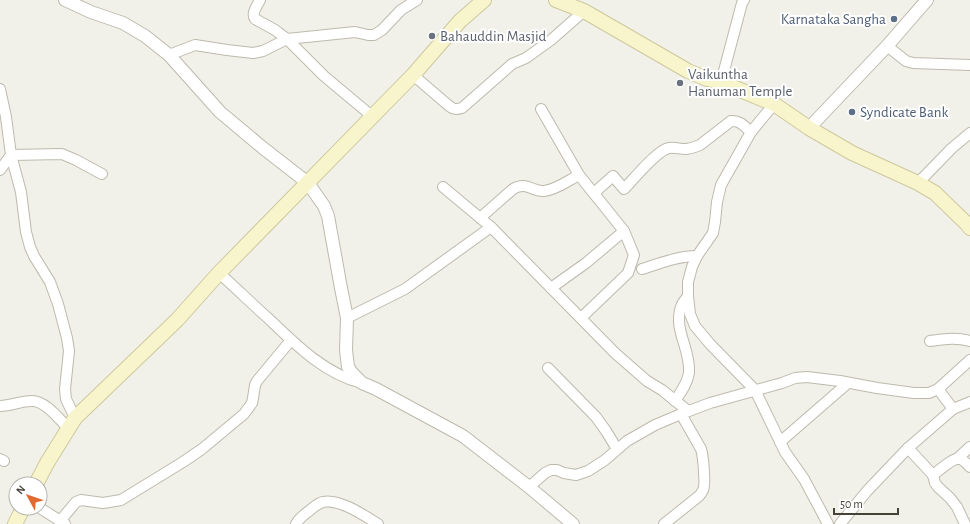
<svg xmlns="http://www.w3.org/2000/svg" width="970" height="524" font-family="'Alegreya Sans',sans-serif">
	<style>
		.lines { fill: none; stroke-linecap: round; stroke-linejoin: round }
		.minor-casing { stroke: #bdbaac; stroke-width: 12 }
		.tertiary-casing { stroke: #bdbaac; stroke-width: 14 }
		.secondary-casing { stroke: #cdc89d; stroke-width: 16 }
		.minor { stroke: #fff; stroke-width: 10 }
		.tertiary { stroke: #fff; stroke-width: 12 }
		.secondary { stroke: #f8f5cd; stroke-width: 14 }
		.service-dot { fill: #5c6f8a; stroke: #fff; stroke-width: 1.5 }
		.worship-dot { fill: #6b7280; stroke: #fff; stroke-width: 1.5 }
		.labels { text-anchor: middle; stroke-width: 4; stroke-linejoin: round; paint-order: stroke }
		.service-label { font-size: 15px; fill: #4e5e75; stroke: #fff; text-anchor: end }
		.worship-label { font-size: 15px; fill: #5b616d; stroke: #fff; text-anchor: start }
	</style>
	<rect width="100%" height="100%" fill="#f2f1e9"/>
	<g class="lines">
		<defs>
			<g id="minor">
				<path d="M260 0C257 6 251 13 255 19L275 30 287 39 324 76 373 117"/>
				<path d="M887 46 906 61 913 63 970 65"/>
				<path d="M169 55 195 45 227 50 253 53 263 51 287 39 355 32 368 35H374L382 30 401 10 417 0"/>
				<path d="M413 75 448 105C453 109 455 110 462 108L503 72 512 64 526 58 551 40 584 11"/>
				<path d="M721 82 742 3 744 0"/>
				<path d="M0 89 6 117 11 155 21 192 26 232 30 247 34 256 50 282 58 304 67 338 69 351 65 389 66 399 75 418"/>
				<path d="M774 104 751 132 721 185 717 202 715 222 713 233 697 256 692 267 688 282V296L690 314 695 326 710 344 755 390 785 452 804 479 828 524"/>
				<path d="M541 109 579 175 624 231 634 255 628 273 581 318"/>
				<path d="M0 170 11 155 62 154 76 160 102 174"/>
				<path d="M918 183 952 148 970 133"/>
				<path d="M443 187 491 227 615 353 647 381 662 390 688 411"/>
				<path d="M594 193 613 176 624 189C633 180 657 150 669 148 674 147 680 149 685 149 690 149 695 147 700 145L731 121C740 120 745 127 751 132"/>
				<path d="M480 218 513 189C527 181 532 192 544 191 556 190 569 180 579 175"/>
				<path d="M642 269C661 263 678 256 697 256"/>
				<path d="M219 273C236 288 252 304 269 319 296 345 325 374 362 383"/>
				<path d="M551 288 586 263 624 231"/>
				<path d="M347 318 405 289 491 227"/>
				<path d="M930 341C945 339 955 337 970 341"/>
				<path d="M548 368 596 417 606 431 617 449"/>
				<path d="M938 389 953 409"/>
				<path d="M675 401C681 392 687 384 689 373 691 350 673 329 681 307 682 303 686 299 688 296"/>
				<path d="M0 406C11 406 21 401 31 401 45 400 59 419 68 428"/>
				<path d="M780 442 848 383"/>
				<path d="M908 448 933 475C939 471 953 457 960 459 964 460 967 464 970 467"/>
				<path d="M0 459 4 461"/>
				<path d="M957 459 970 447"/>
				<path d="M933 475 935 483 938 487 950 498 957 507 965 524"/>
				<path d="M529 487 545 473 551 470H557L564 473 576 475 588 471 605 460 627 441 655 425 681 414 710 403 782 383 795 378 807 377 840 381 877 388 914 393H929L938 389 970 360"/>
				<path d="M40 508 65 524"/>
				<path d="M60 521 76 502 81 500 103 503 121 500 183 462 202 449 244 414 252 403 253 398 255 385 257 381 291 340"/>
				<path d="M296 524C299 518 305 514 309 511 313 508 318 503 323 502 339 498 365 516 378 524"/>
				<path d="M664 524 699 496C701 494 702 492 703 490 706 485 703 455 701 449L681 414"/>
				<path d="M840 524 867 491 908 448 953 409 970 402"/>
			</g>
			<g id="tertiary">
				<path d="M65 0 91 12 123 23 145 36 169 55 220 112 263 148 308 183 324 206 328 216 341 288 347 318 346 350 348 367 352 373 362 383 376 389 463 436 529 487 573 524"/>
				<path d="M809 128 887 46 927 0"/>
			</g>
			<g id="secondary">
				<path d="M556 0 584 11 688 71 707 79 721 82 774 104 809 128 852 153 918 183 935 193 967 224 970 228"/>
				<path d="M36 484 47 463 75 418 177 320 219 273 413 75 460 21 484 0"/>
				<path d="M15 524 23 508"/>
			</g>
		</defs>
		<!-- minor casing -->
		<use href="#minor" class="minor-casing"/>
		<!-- tertiary casing -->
		<use href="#tertiary" class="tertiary-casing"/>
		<!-- secondary casing -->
		<use href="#secondary" class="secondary-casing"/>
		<!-- minor -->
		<use href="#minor" class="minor"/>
		<!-- tertiary -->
		<use href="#tertiary" class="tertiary"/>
		<!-- secondary -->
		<use href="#secondary" class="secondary"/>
	</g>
	<!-- markers -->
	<g class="service-dot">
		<circle cx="894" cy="19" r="4"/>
		<circle cx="852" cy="112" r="4"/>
	</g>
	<g class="worship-dot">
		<circle cx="432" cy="36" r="4"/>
		<circle cx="680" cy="83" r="4"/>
	</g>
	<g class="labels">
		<!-- service labels -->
		<g class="service-label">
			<text x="886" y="24">Karnataka Sangha</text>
			<text x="860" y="117" text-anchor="start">Syndicate Bank</text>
		</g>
		<!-- worship labels -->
		<g class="worship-label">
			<text x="440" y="41">Bahauddin Masjid</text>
			<text x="688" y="79">Vaikuntha<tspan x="688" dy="17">Hanuman Temple</tspan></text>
		</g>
	</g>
	<!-- north arrow -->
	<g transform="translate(28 496) rotate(310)"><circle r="19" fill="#ffffff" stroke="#b5b3af"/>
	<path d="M0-3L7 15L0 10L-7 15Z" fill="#e16a31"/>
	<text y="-6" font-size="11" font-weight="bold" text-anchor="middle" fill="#454238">N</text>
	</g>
	<!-- scale -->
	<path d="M834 508v6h64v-6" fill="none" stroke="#454238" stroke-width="2"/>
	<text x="840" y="508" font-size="12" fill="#454238" stroke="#ffffff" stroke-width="3" paint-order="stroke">50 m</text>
</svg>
